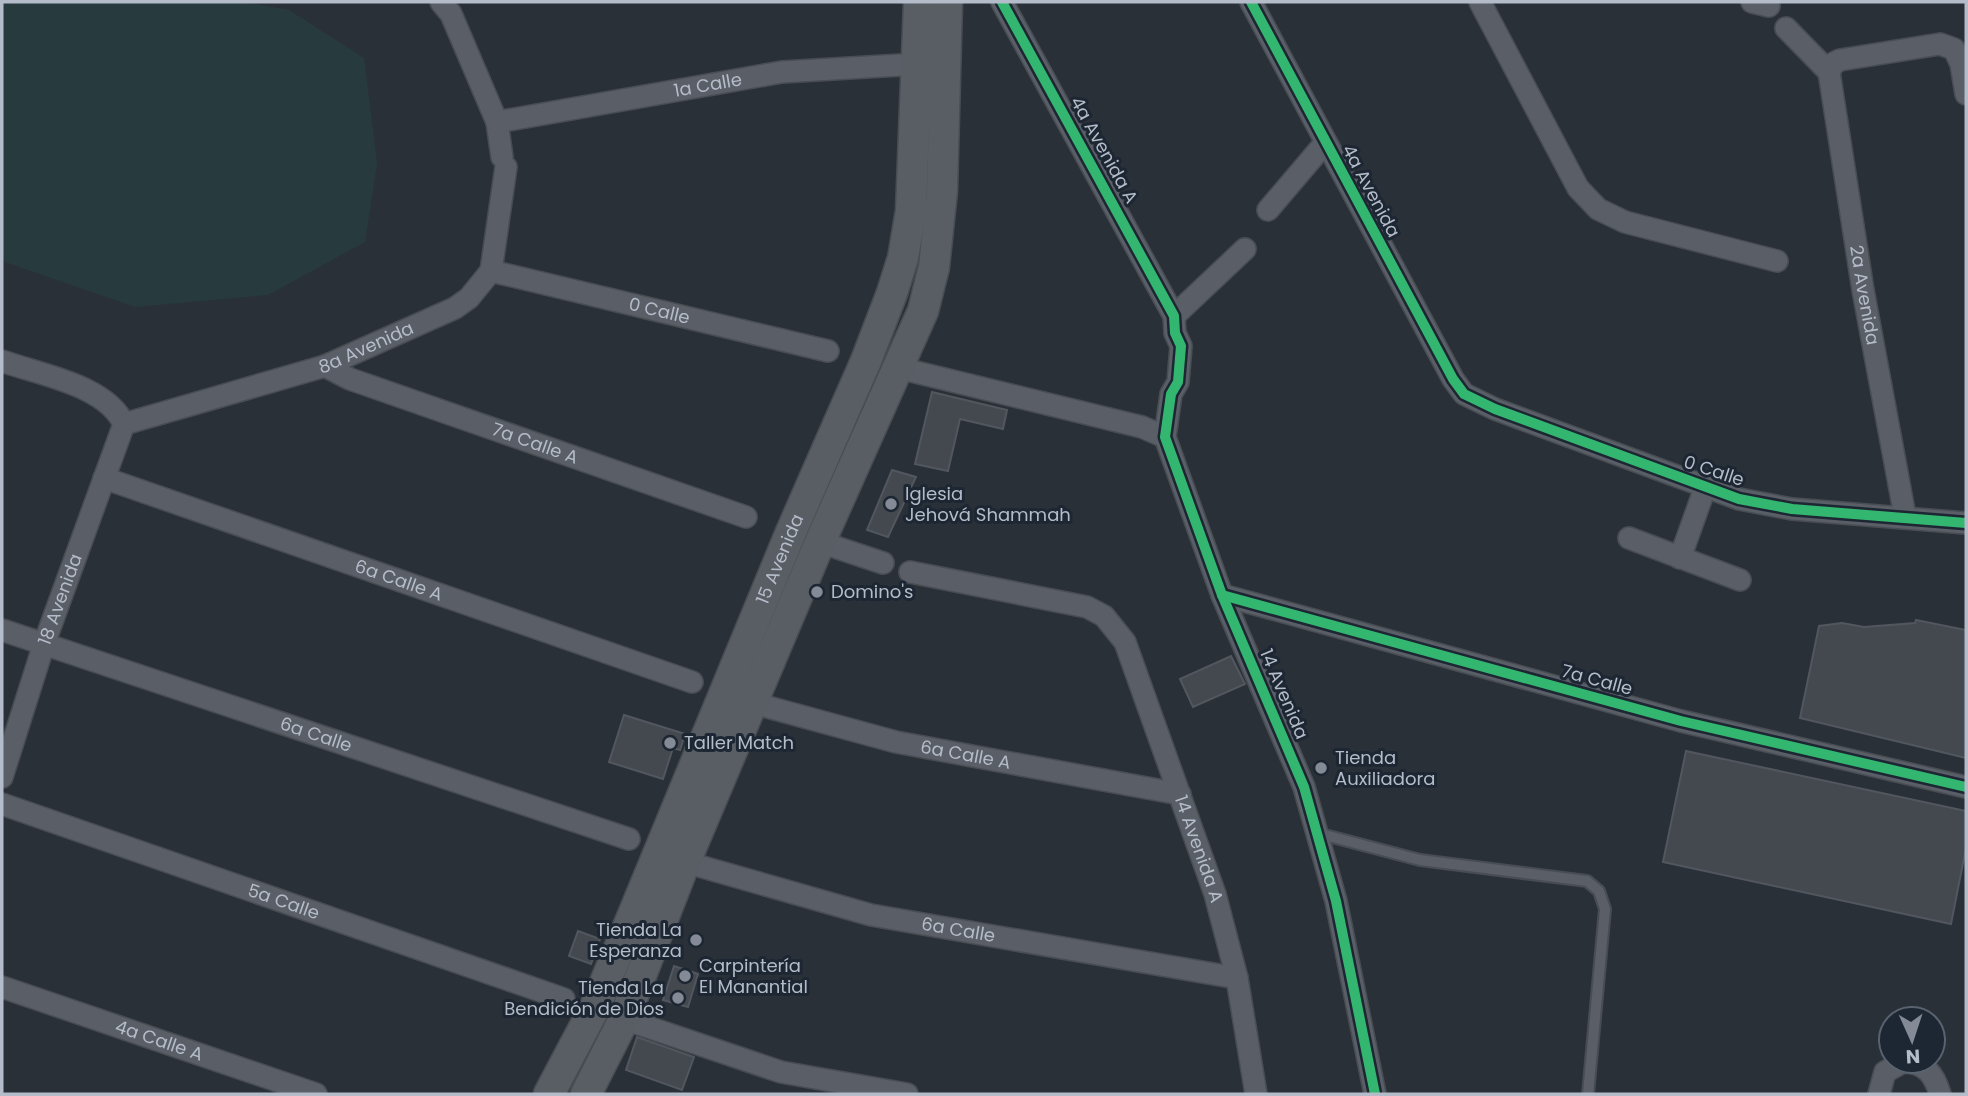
<svg xmlns="http://www.w3.org/2000/svg" width="1968" height="1096" font-family="Poppins,sans-serif">
	<style>
		.green { fill: #273a3e }
		.building { fill: #444950; stroke: #52575f; stroke-width: 2 }
		.lines { fill: none; stroke-linecap: round; stroke-linejoin: round }
		.lane-casing { stroke: #484c53; stroke-width: 14 }
		.street-casing { stroke: #484c53; stroke-width: 24 }
		.secondary-casing { stroke: #484c53; stroke-width: 33 }
		.lane { stroke: #5a5e66; stroke-width: 10 }
		.street { stroke: #5a5e66; stroke-width: 21 }
		.secondary { stroke: #595d64; stroke-width: 30 }
		.cycleway-casing { stroke: #1d2633; stroke-width: 15 }
		.cycleway { stroke: #33b770; stroke-width: 10 }
		.poi-dot { fill: #848b96; stroke: #1d2633; stroke-width: 2.5 }
		.labels { text-anchor: middle; stroke-width: 6; stroke-linejoin: round; paint-order: stroke }
		.street-label { font-size: 18px; fill: #b4bcc9; stroke: #1d2633 }
		.poi-label { font-size: 18px; fill: #b4bcc9; stroke: #1d2633; text-anchor: start }
	</style>
	<rect width="100%" height="100%" fill="#2a3038"/>
	<!-- green -->
	<path class="green" d="M2 2H244L289 10 364 58 377 163 365 242 268 295 135 307 5 262 2 257Z"/>
	<!-- building -->
	<g class="building">
		<path d="M932 392 1007 410 1003 429 960 419 948 471 915 464Z"/>
		<path d="M892 470 916 477 888 537 867 530Z"/>
		<path d="M1916 620 1966 630V758L1800 718 1819 626 1842 623 1864 627 1915 623Z"/>
		<path d="M1231 656 1245 684 1193 707 1180 679Z"/>
		<path d="M624 715 685 734 680 750 673 748 663 779 609 762Z"/>
		<path d="M1686 751 1966 811V848L1951 924 1663 862Z"/>
		<path d="M578 931 600 939 591 964 569 956Z"/>
		<path d="M674 966 698 974 688 1007 663 1000Z"/>
		<path d="M637 1037 694 1057 682 1090 626 1070Z"/>
	</g>
	<g class="lines">
		<defs>
			<path id="lane" d="M1317 833 1420 860 1587 881 1599 891 1605 909 1588 1094"/>
			<g id="street">
				<path d="M441 2 451 14 497 122 502 157"/>
				<path d="M1002 2 1174 316 1175 333 1181 346 1178 382 1171 394 1165 437 1222 595 1304 787 1336 901 1375 1094"/>
				<path d="M1251 2 1453 379 1464 394 1495 409 1739 499 1792 509 1966 523"/>
				<path d="M1480 2 1578 188 1598 209 1625 222 1777 261"/>
				<path d="M1752 2 1769 6"/>
				<path d="M1786 28 1829 72"/>
				<path id="s1" d="M1829 72 1863 290 1905 516"/>
				<path d="M1829 72 1834 63 1840 60 1940 44 1954 49 1961 64 1966 94"/>
				<path id="s2" d="M497 122 782 72 918 64"/>
				<path d="M1268 210 1325 143"/>
				<path id="s3" d="M491 271 828 351"/>
				<path d="M1174 316 1245 249"/>
				<path d="M2 361C41 375 106 385 124 424"/>
				<path id="s4" d="M325 366 350 379 746 517"/>
				<path d="M899 368 1142 427 1165 437"/>
				<path id="s5" d="M124 424 325 366 455 308 469 298 491 271 506 167"/>
				<path id="s6" d="M104 478 692 682"/>
				<path d="M1629 538 1740 580"/>
				<path d="M820 542 883 563"/>
				<path d="M1680 558 1705 488"/>
				<path id="s7" d="M910 572 1087 607 1104 616 1125 642 1215 894 1237 978 1256 1094"/>
				<path d="M1222 595 1681 721 1966 787"/>
				<path id="s8" d="M2 630 629 839"/>
				<path id="s9" d="M753 703 896 742 1180 794"/>
				<path id="s10" d="M2 777 44 644 124 424"/>
				<path id="s11" d="M2 804 564 999"/>
				<path id="s12" d="M685 862 871 915 1237 978"/>
				<path id="s13" d="M2 987 316 1094"/>
				<path d="M624 1019 781 1072 907 1094"/>
				<path d="M1879 1094 1885 1072 1903 1062C1925 1062 1934 1074 1940 1094"/>
			</g>
			<g id="secondary">
				<path id="s14" d="M549 1094 595 1007 791 532 866 361 892 293 903 258 911 211 919 2"/>
				<path d="M586 1094 624 1019 685 862 820 542 923 311 934 267 942 191 947 2"/>
			</g>
		</defs>
		<!-- lane casing -->
		<use href="#lane" class="lane-casing"/>
		<!-- street casing -->
		<use href="#street" class="street-casing"/>
		<!-- secondary casing -->
		<use href="#secondary" class="secondary-casing"/>
		<!-- lane -->
		<use href="#lane" class="lane"/>
		<!-- street -->
		<use href="#street" class="street"/>
		<!-- secondary -->
		<use href="#secondary" class="secondary"/>
		<defs>
			<g id="cycleway">
				<path d="M1002 2 1174 316 1175 333 1181 346 1178 382 1171 394 1165 437 1222 595 1304 787 1336 901 1375 1094"/>
				<path d="M1251 2 1453 379 1464 394 1495 409 1739 499 1792 509 1966 523"/>
				<path d="M1222 595 1681 721 1966 787"/>
			</g>
		</defs>
		<!-- cycleway casing -->
		<use href="#cycleway" class="cycleway-casing"/>
		<!-- cycleway -->
		<use href="#cycleway" class="cycleway"/>
	</g>
	<!-- markers -->
	<g class="poi-dot">
		<circle cx="891" cy="504" r="7"/>
		<circle cx="817" cy="592" r="7"/>
		<circle cx="670" cy="743" r="7"/>
		<circle cx="1321" cy="768" r="7"/>
		<circle cx="696" cy="940" r="7"/>
		<circle cx="685" cy="976" r="7"/>
		<circle cx="678" cy="998" r="7"/>
	</g>
	<g class="labels">
		<!-- street labels -->
		<g class="street-label">
			<text dy="6" stroke="none"><textPath href="#s2" startOffset="214">1a Calle</textPath></text>
			<text transform="translate(1104 150) rotate(61)" y="6">4a Avenida A</text>
			<text transform="translate(1371 191) rotate(62)" y="6">4a Avenida</text>
			<text dy="6" stroke="none"><textPath href="#s1" startOffset="226">2a Avenida</textPath></text>
			<text dy="6" stroke="none"><textPath href="#s3" startOffset="173">0 Calle</textPath></text>
			<text dy="6" stroke="none"><textPath href="#s5" startOffset="254">8a Avenida</textPath></text>
			<text dy="6" stroke="none"><textPath href="#s4" startOffset="224">7a Calle A</textPath></text>
			<text transform="translate(1714 471) rotate(18)" y="6">0 Calle</text>
			<text dy="6" stroke="none"><textPath href="#s14" startOffset="583">15 Avenida</textPath></text>
			<text dy="6" stroke="none"><textPath href="#s6" startOffset="312">6a Calle A</textPath></text>
			<text dy="6" stroke="none"><textPath href="#s10" startOffset="187">18 Avenida</textPath></text>
			<text transform="translate(1597 680) rotate(15)" y="6">7a Calle</text>
			<text transform="translate(1284 694) rotate(67)" y="6">14 Avenida</text>
			<text dy="6" stroke="none"><textPath href="#s8" startOffset="331">6a Calle</textPath></text>
			<text dy="6" stroke="none"><textPath href="#s9" startOffset="219">6a Calle A</textPath></text>
			<text dy="6" stroke="none"><textPath href="#s7" startOffset="453">14 Avenida A</textPath></text>
			<text dy="6" stroke="none"><textPath href="#s11" startOffset="298">5a Calle</textPath></text>
			<text dy="6" stroke="none"><textPath href="#s12" startOffset="282">6a Calle</textPath></text>
			<text dy="6" stroke="none"><textPath href="#s13" startOffset="166">4a Calle A</textPath></text>
		</g>
		<!-- poi labels -->
		<g class="poi-label">
			<text x="905" y="500">Iglesia<tspan x="905" dy="21">Jehová Shammah</tspan></text>
			<text x="831" y="598">Domino's</text>
			<text x="684" y="749">Taller Match</text>
			<text x="1335" y="764">Tienda<tspan x="1335" dy="21">Auxiliadora</tspan></text>
			<text x="682" y="936" text-anchor="end">Tienda La<tspan x="682" dy="21">Esperanza</tspan></text>
			<text x="699" y="972">Carpintería<tspan x="699" dy="21">El Manantial</tspan></text>
			<text x="664" y="994" text-anchor="end">Tienda La<tspan x="664" dy="21">Bendición de Dios</tspan></text>
		</g>
	</g>
	<!-- border -->
	<rect width="1968" height="1096" fill="none" stroke="#b4bcc9" stroke-width="7"/>
	<!-- north arrow -->
	<g transform="translate(1912 1040) rotate(177)"><circle r="33" fill="#1d2633" stroke="#59626f" stroke-width="2"/>
	<path d="M0-5L12 26L0 18L-12 26Z" fill="#848b96"/>
	<text y="-10" font-size="19" font-weight="bold" text-anchor="middle" fill="#b4bcc9">N</text>
	</g>
</svg>
